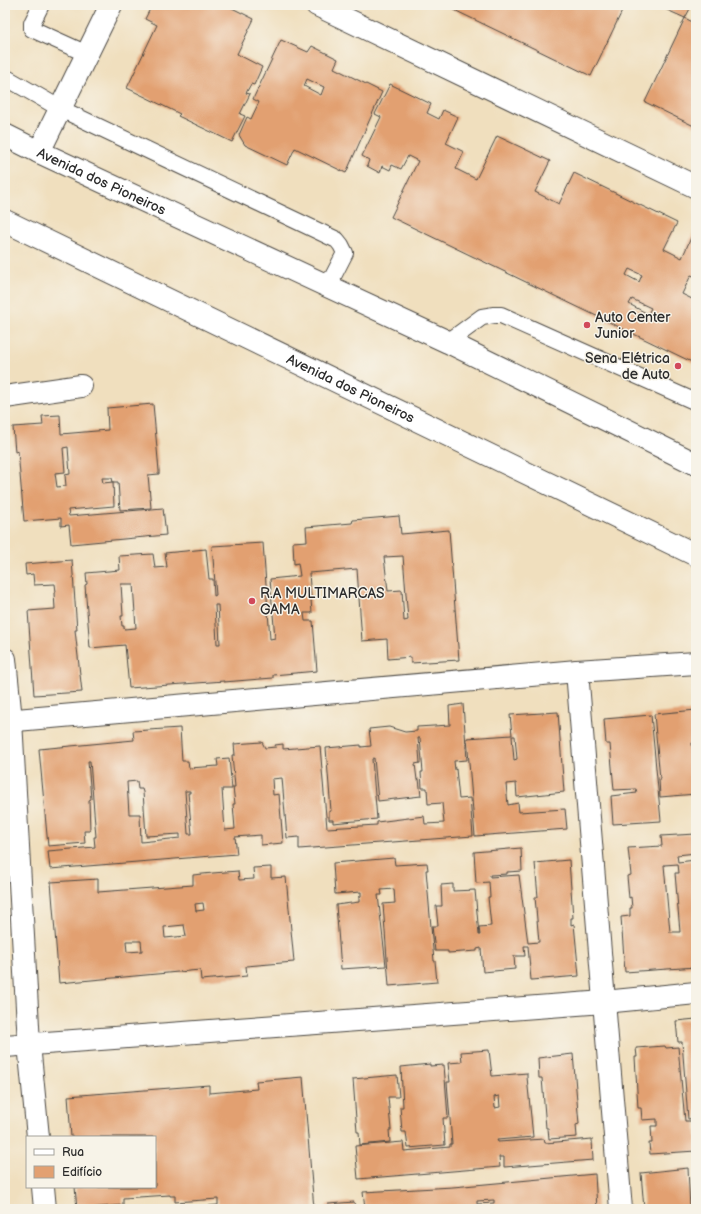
<svg xmlns="http://www.w3.org/2000/svg" width="701" height="1214" font-family="'Balsamiq Sans',sans-serif">
	<style>
		.building { fill: #e2a071; fill-rule: evenodd }
		.lines { fill: none; stroke-linecap: round; stroke-linejoin: round }
		.service-casing { stroke: #494641; stroke-width: 18 }
		.minor-casing { stroke: #494641; stroke-width: 24 }
		.primary-casing { stroke: #494641; stroke-width: 24 }
		.service { stroke: #fff; stroke-width: 16 }
		.minor { stroke: #fff; stroke-width: 22 }
		.primary { stroke: #fff; stroke-width: 22 }
		.poi-dot { fill: #d1495b; stroke: #f7f3e8; stroke-width: 1.5 }
		.labels { text-anchor: middle; stroke-width: 3; stroke-linejoin: round; paint-order: stroke }
		.street-label { font-size: 14px; fill: #2b2b2b; stroke: #f7f3e8 }
		.poi-label { font-size: 14px; fill: #2b2b2b; stroke: #f7f3e8; text-anchor: start }
	</style>
	<rect width="100%" height="100%" fill="#f7f3e8"/>
	<filter id="ink" filterUnits="userSpaceOnUse"><feTurbulence type="fractalNoise" baseFrequency=".025" numOctaves="2"/><feDisplacementMap in="SourceGraphic" scale="8" xChannelSelector="R" yChannelSelector="G"/><feConvolveMatrix kernelMatrix="1 2 1 2 8 2 1 2 1" color-interpolation-filters="sRGB"/></filter>
	<filter id="wash" filterUnits="userSpaceOnUse"><feTurbulence type="fractalNoise" baseFrequency=".012" numOctaves="4" result="noise"/><feDisplacementMap in="SourceGraphic" scale="16" xChannelSelector="R" yChannelSelector="G"/><feGaussianBlur stdDeviation="0.9" result="paint"/><feColorMatrix in="noise" values="0 0 0 0 0 0 0 0 0 0 0 0 0 0 0 0 0 1.4 0 .05"/><feComposite in="paint" operator="in"/></filter>
	<g filter="url(#wash)">
		<rect width="100%" height="100%" fill="#f0dfbe"/>
		<g id="blocks">
			<!-- building -->
			<g class="building">
				<path d="M152 5H226L254 19 237 54 262 67 254 85 251 84 246 93 250 94 240 114 245 116 232 142 178 116 180 114 127 88 157 25 145 19Z"/>
				<path d="M444 5H625L591 76Z"/>
				<path d="M656 5H692L685 18Z"/>
				<path d="M685 18 696 24V127L645 102Z"/>
				<path d="M281 40 308 52 312 46 338 59 334 68 382 92 346 173 295 148 287 165 245 145 239 135 247 117 251 119 259 102 253 99ZM307 79 324 87 321 95 304 86Z"/>
				<path d="M390 84 431 104 427 113 439 119 443 110 458 117 446 143 464 152 456 169 476 179 497 136 550 161 535 192 559 204 574 173 677 223 664 249 682 258 694 231 696 232V277L691 275 682 294 696 301V364L391 217 418 161 408 156 401 169 392 165 390 170 382 166 380 173 367 166 369 160 362 156 381 117 375 114ZM629 269 642 275 639 282 626 275ZM632 299 651 308 648 314 629 304Z"/>
				<path d="M153 404 159 471V474L148 475 151 508 120 510 118 482H113L112 478H102L103 483 113 482 114 506 68 510 69 516 163 508 166 535 71 544 69 525 61 526V518L24 521 18 451 15 452 13 427 43 425 42 416 60 415 61 434 108 430 107 408ZM68 447 70 474 65 475 66 486 57 487 55 473 65 472 63 448Z"/>
				<path d="M399 516 401 534 449 530 459 660 411 663V657L388 659 387 639 362 641 357 569 309 573 312 613H304L305 621H313L317 671 273 675V678L224 682V681L129 688 125 645 90 648 85 585 87 584 86 573 120 570 119 556 153 554 155 568 167 567 165 553 206 549 209 579H213L214 596 216 595 212 546 263 543 270 639 275 638 270 579 300 576 298 563 294 564 293 542 307 541 306 527 352 523 353 520ZM403 556 408 620 404 621 402 590 388 591 384 557ZM121 584H133L136 628 124 629V626H122L121 616H123ZM215 605H218L220 644H217Z"/>
				<path d="M72 560 77 630H75L82 692 34 695 28 611 55 609 54 593 56 592 55 584 34 585 33 574 26 575 25 564Z"/>
				<path d="M463 704 467 760 454 761 455 770 456 769 459 799 470 798 473 836 299 849V837L287 838 282 778 272 779 273 795 279 794 283 843 261 845V835L235 837 237 854 50 869 48 851 95 847 94 837H96L90 761H88L91 799 89 800 90 831H84L85 843 48 846 39 749 134 740 133 731 180 728 182 761H188L189 768 218 766 217 759 229 758 232 789H222L225 830 235 829 233 804H235L233 787H235L232 755H235L234 744 262 742 265 748 276 747 275 745 283 744V749L320 746 327 828 377 825V822L424 816 425 824 444 823 442 803 428 804 427 788H422L421 772H423L420 738H418L420 763 415 764 417 780 419 779 421 796 378 801 374 758 372 759 377 819 333 823V820H329V811H331L326 748 361 745V747L371 746 369 729 389 727 405 732 417 731V727L450 725 449 706ZM137 781 138 789H142L143 792 146 836 180 834V838L141 842 140 814H129L127 782ZM185 791H190V793H188L192 834H188Z"/>
				<path d="M696 710V743H692L696 794 660 797 659 779H660L654 714Z"/>
				<path d="M558 712 564 792 517 797 516 783 506 784 508 805 518 803 519 812 565 809 567 829 475 836 467 738 512 735 510 715ZM512 736H515L517 759 514 760Z"/>
				<path d="M651 715 661 821 613 824 611 796 637 793 636 789 614 790 610 744H606L604 719Z"/>
				<path d="M696 834V853L677 855 678 862 696 860V967L625 972 621 917 630 916V908H632L631 897 629 898 627 876 631 875 628 848 662 846 661 836ZM678 864 679 873H675L680 932H670L664 865Z"/>
				<path d="M521 848 522 871 507 872V874L490 875V877L519 875 528 943 539 942 535 897H538L535 863 569 860 573 918H571V925L574 924 579 976 531 980 528 946H524L525 956H514L515 969 483 972 481 948 477 949V951L448 953V951H435L432 926H438L436 906H442L441 885 453 884V891L475 890 479 935H480L479 927 491 926 488 897H490L489 882 476 883 474 852Z"/>
				<path d="M394 858 395 865 427 863 428 870H426L434 961H435L437 982 389 986 383 904 395 903 394 889 381 890 382 895H378L386 966 341 969 336 905 359 902V897L361 896V892L335 894 333 863Z"/>
				<path d="M271 867V878L286 877 294 962 246 966 247 976 201 980 200 970 59 983 51 882 98 879V892L193 885V875L213 873 238 871 239 880 254 879 253 868ZM203 903 204 910 196 911 195 904ZM184 925 186 936 165 938 164 927ZM126 941H141L142 951 127 952Z"/>
				<path d="M696 1019V1118L688 1119 682 1042H678L676 1021Z"/>
				<path d="M665 1046 666 1048 678 1047 685 1121H696V1151L650 1154 649 1143H652L651 1126H657V1119L642 1120 641 1108H638L635 1057H637L636 1048Z"/>
				<path d="M489 1050 492 1076 527 1073V1077L533 1137 497 1140 498 1142 544 1139 545 1143 592 1139 593 1160 504 1167V1157H499L500 1167 358 1179 355 1146 403 1142 404 1151 450 1147V1144H452L447 1082H450L448 1063 462 1062 461 1052ZM499 1096 500 1107 495 1108 494 1097Z"/>
				<path d="M573 1054 579 1124 576 1125 577 1137 549 1139 548 1128H546L542 1078H539L538 1058Z"/>
				<path d="M430 1064V1066L444 1065 448 1118H443L445 1145 408 1148 406 1132H402L400 1107H403L401 1067Z"/>
				<path d="M397 1075 399 1097H388L391 1130H389L390 1142 360 1145 359 1132H357L353 1079Z"/>
				<path d="M303 1077 314 1209H182V1208L218 1205V1199L175 1202V1196H170V1195L123 1198V1205L77 1209 75 1187H155V1137H71L68 1096 209 1085V1093L257 1089 256 1081Z"/>
				<path d="M688 1168 690 1209H644L641 1173Z"/>
				<path d="M595 1174 597 1209H455V1207H451V1209H435V1208L365 1209 363 1192 453 1187ZM494 1200V1203L477 1204V1201Z"/>
				<path d="M354 1202 355 1209H324L328 1204Z"/>
			</g>
		</g>
	</g>
	<g filter="url(#ink)">
		<use href="#blocks" fill-opacity="0" stroke="#494641" stroke-width="1"/>
		<g class="lines">
			<defs>
				<g id="service">
					<path d="M41 5 32 23V29L87 54"/>
					<path d="M5 77 61 109 337 240 341 245 345 253 328 286"/>
					<path d="M448 342 482 317 494 315H501L696 402"/>
				</g>
				<g id="minor">
					<path d="M317 5 696 187"/>
					<path d="M39 152 111 5"/>
					<path d="M5 397 81 386"/>
					<path d="M5 659 11 720 29 1044 38 1137"/>
					<path d="M577 671 621 1209"/>
					<path d="M5 721 577 671 696 663"/>
					<path d="M5 1046 604 1002 696 993"/>
					<path d="M43 1187 45 1209"/>
				</g>
				<g id="primary">
					<path id="s1" d="M5 135 39 152 448 342 696 464"/>
					<path id="s2" d="M5 221 696 555"/>
				</g>
			</defs>
			<!-- service casing -->
			<use href="#service" class="service-casing"/>
			<!-- minor casing -->
			<use href="#minor" class="minor-casing"/>
			<!-- primary casing -->
			<use href="#primary" class="primary-casing"/>
			<!-- service -->
			<use href="#service" class="service"/>
			<!-- minor -->
			<use href="#minor" class="minor"/>
			<!-- primary -->
			<use href="#primary" class="primary"/>
		</g>
	</g>
	<!-- markers -->
	<g class="poi-dot">
		<circle cx="587" cy="325" r="4"/>
		<circle cx="678" cy="366" r="4"/>
		<circle cx="252" cy="601" r="4"/>
	</g>
	<g class="labels">
		<!-- street labels -->
		<g class="street-label">
			<text dy="5" stroke="none"><textPath href="#s1" startOffset="107">Avenida dos Pioneiros</textPath></text>
			<text dy="5" stroke="none"><textPath href="#s2" startOffset="384">Avenida dos Pioneiros</textPath></text>
		</g>
		<!-- poi labels -->
		<g class="poi-label">
			<text x="595" y="322">Auto Center<tspan x="595" dy="16">Junior</tspan></text>
			<text x="670" y="363" text-anchor="end">Sena Elétrica<tspan x="670" dy="16">de Auto</tspan></text>
			<text x="260" y="598">R.A MULTIMARCAS<tspan x="260" dy="16">GAMA</tspan></text>
		</g>
	</g>
	<!-- margin -->
	<rect width="701" height="1214" fill="none" stroke="#f7f3e8" stroke-width="20"/>
	<!-- legend -->
	<rect x="26" y="1136" width="130" height="52" fill="#f7f3e8" stroke="#a5a39c"/>
	<rect x="34" y="1149" width="20" height="6" fill="#ffffff" stroke="#a5a39c"/>
	<text x="62" y="1156" font-size="12" fill="#2b2b2b">Rua</text>
	<rect x="34" y="1166" width="20" height="12" fill="#e2a071" stroke="#a5a39c"/>
	<text x="62" y="1176" font-size="12" fill="#2b2b2b">Edifício</text>
</svg>
